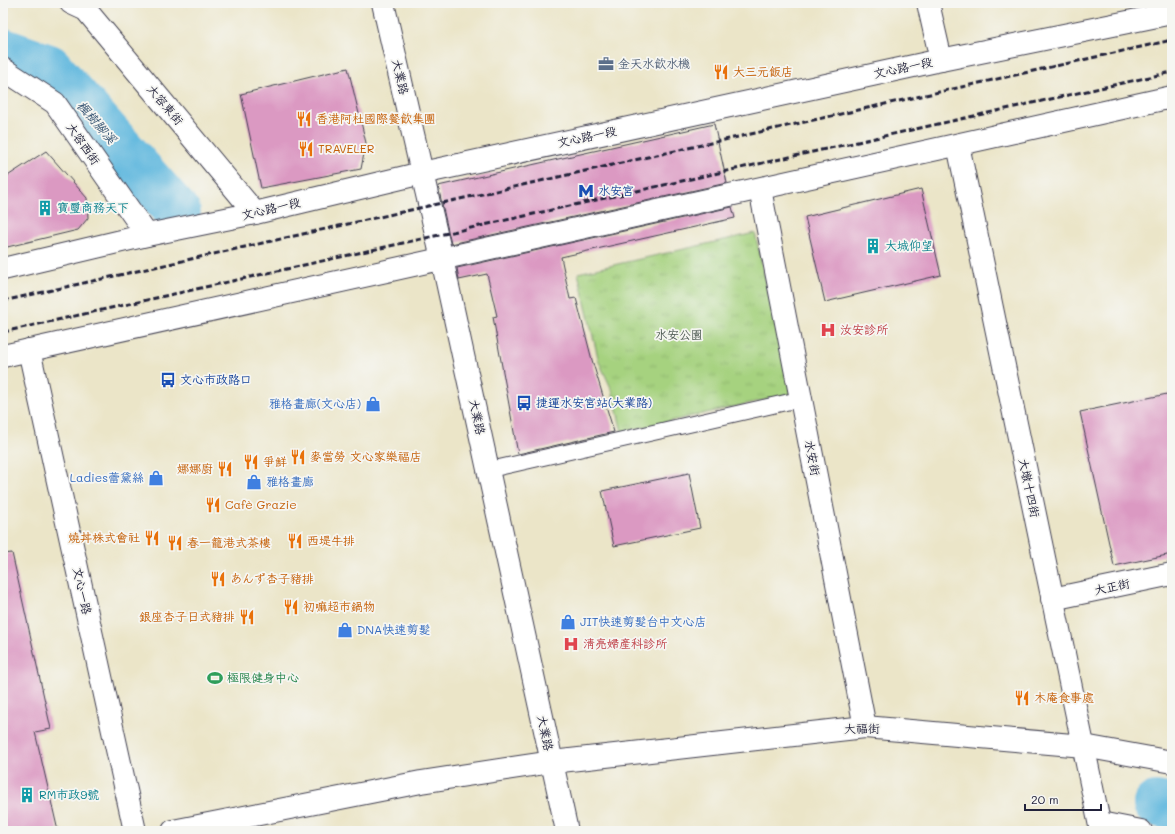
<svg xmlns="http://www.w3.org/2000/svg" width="1175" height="834" font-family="Mali,'LXGW WenKai TC','Klee One',sans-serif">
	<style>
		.park { fill: url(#park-tufts); stroke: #647a5d }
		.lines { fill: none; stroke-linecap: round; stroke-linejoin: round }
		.river { stroke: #61b8de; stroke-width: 46 }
		.building { fill: #db99c2 }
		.service-casing { stroke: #403f50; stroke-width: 17 }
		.minor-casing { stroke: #403f50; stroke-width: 24 }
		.secondary-casing { stroke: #403f50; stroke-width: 24 }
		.service { stroke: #fff; stroke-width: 15 }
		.minor { stroke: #fff; stroke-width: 22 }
		.secondary { stroke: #fff; stroke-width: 22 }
		.rail { stroke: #22223b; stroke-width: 3; stroke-dasharray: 6 3; stroke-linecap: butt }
		.labels { text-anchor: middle; stroke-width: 3.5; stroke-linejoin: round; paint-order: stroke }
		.service-label { font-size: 12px; fill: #4e5e75; stroke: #f6f6f2; text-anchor: start }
		.street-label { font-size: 12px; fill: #22223b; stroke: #f6f6f2 }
		.food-label { font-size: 12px; fill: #c56008; stroke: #f6f6f2; text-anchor: start }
		.transit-label { font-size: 12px; fill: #164399; stroke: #f6f6f2; text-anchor: start }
		.culture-label { font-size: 12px; fill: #0d838f; stroke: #f6f6f2; text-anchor: start }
		.health-label { font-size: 12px; fill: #be3a42; stroke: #f6f6f2; text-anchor: start }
		.park-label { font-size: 12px; fill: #4a574f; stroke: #f6f6f2 }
		.shop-label { font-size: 12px; fill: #366cbe; stroke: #f6f6f2; text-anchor: start }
		.leisure-label { font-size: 12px; fill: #27864d; stroke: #f6f6f2; text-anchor: start }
		.water-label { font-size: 13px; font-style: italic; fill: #385674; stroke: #f6f6f2 }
	</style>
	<defs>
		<pattern id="park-tufts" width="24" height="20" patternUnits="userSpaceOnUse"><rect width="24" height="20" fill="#a6d27f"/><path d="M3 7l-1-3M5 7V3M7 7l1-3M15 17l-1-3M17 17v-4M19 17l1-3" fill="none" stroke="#8fb46f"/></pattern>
	</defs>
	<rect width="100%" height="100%" fill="#f6f6f2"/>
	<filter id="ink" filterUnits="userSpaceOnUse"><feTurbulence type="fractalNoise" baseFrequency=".025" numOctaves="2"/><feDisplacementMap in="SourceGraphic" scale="8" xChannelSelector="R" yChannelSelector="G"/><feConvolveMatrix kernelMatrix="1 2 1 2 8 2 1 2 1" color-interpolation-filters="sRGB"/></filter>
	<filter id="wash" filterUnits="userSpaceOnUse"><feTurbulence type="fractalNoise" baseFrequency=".012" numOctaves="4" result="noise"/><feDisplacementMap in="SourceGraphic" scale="16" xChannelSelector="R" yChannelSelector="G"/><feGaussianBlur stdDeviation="0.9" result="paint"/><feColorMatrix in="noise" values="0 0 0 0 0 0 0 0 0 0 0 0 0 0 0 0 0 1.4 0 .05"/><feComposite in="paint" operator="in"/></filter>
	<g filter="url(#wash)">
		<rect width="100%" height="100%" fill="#ebe5c8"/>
		<!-- park -->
		<path class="park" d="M755 233 791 394 622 432 612 390 599 362 578 273Z"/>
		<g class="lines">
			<!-- river -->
			<g class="river">
				<path d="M3 51 49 67 178 213"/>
				<path d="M1156 804 1172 807"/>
			</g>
		</g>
		<g id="blocks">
			<!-- building -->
			<g class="building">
				<path d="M348 68 366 143 361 169 261 188 241 94Z"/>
				<path d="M714 124 727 183 451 244 438 186Z"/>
				<path d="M46 151 87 198 88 218 78 230 3 248V179Z"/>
				<path d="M921 189 941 275 825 302 805 217Z"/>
				<path d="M732 207 735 218 561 257 570 299 576 298 592 360 614 432 518 454 493 317 497 316 487 274 459 280 457 268Z"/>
				<path d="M1172 393V554L1114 566 1080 412Z"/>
				<path d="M689 473 700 528 614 546 602 491Z"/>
				<path d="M12 553 51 729 35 732 58 831H3V554Z"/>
			</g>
		</g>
	</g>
	<g filter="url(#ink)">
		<use href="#blocks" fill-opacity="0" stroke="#403f50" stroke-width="1"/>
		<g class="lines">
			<defs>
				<path id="service" d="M488 470 801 399"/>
				<g id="minor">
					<path d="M71 3 86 10 255 213"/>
					<path d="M383 3 422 173 442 259 567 831"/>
					<path d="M928 3 941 60"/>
					<path d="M3 69 55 103 147 235"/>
					<path d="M958 145 1101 831"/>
					<path d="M760 189 865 727"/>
					<path d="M29 350 135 831"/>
					<path d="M1052 599 1172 574"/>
					<path d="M1100 823 1141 831"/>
					<path d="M173 831 421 782 552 762 865 727 1084 746 1172 762"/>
				</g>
				<g id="secondary">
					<path d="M3 269 147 235 255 213 422 173 941 60 1172 13"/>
					<path d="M3 356 1172 97"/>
				</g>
			</defs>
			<!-- service casing -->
			<use href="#service" class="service-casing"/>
			<!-- minor casing -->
			<use href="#minor" class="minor-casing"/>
			<!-- secondary casing -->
			<use href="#secondary" class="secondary-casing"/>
			<!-- service -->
			<use href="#service" class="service"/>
			<!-- minor -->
			<use href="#minor" class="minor"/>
			<!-- secondary -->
			<use href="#secondary" class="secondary"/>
			<!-- rail -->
			<g class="rail">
				<path d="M3 301 1172 40"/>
				<path d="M3 332 1172 72"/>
			</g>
		</g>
	</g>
	<!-- icons -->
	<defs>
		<symbol id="office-bare" viewBox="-9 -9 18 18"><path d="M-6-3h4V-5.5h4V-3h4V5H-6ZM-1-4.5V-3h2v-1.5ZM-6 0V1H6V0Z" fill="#5c6f8a" stroke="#f6f6f2" stroke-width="2.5" paint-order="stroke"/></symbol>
		<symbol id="restaurant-bare" viewBox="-9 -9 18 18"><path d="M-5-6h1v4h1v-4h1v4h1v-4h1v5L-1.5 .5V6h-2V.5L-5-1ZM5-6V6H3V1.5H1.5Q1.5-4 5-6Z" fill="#e8710a" stroke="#f6f6f2" stroke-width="2.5" paint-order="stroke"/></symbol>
		<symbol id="metro-bare" viewBox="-9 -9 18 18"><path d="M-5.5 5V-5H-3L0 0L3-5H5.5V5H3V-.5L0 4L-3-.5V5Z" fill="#1a4fb4" stroke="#f6f6f2" stroke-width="2.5" paint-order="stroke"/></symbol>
		<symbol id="building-bare" viewBox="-9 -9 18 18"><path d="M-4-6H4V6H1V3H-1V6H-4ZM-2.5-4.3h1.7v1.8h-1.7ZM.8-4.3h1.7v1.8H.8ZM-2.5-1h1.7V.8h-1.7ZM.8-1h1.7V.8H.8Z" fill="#0f9aa8" stroke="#f6f6f2" stroke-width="2.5" paint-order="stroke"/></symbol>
		<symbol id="hospital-bare" viewBox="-9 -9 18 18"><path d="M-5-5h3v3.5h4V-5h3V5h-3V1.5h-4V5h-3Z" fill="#e0444e" stroke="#f6f6f2" stroke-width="2.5" paint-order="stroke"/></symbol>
		<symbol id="bus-bare" viewBox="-9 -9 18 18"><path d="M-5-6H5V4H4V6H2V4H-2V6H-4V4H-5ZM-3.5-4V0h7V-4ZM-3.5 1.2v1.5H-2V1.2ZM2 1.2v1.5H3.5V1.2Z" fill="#1a4fb4" stroke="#f6f6f2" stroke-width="2.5" paint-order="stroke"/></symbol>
		<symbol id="shop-bare" viewBox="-9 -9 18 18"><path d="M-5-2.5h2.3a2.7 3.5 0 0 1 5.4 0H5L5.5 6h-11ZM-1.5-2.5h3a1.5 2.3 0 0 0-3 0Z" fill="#3f7fe0" stroke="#f6f6f2" stroke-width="2.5" paint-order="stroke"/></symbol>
		<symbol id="stadium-bare" viewBox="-9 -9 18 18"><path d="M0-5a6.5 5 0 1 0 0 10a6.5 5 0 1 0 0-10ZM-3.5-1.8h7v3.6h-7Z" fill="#2e9e5b" stroke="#f6f6f2" stroke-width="2.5" paint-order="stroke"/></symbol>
	</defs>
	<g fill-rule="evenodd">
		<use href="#office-bare" x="595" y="53" width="22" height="22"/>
		<use href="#restaurant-bare" x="710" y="61" width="22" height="22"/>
		<use href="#restaurant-bare" x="293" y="108" width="22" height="22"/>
		<use href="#restaurant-bare" x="295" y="138" width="22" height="22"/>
		<use href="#metro-bare" x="575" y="180" width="22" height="22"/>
		<use href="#building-bare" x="34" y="197" width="22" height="22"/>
		<use href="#building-bare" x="862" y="235" width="22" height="22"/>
		<use href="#hospital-bare" x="817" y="319" width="22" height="22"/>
		<use href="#bus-bare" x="157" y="369" width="22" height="22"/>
		<use href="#bus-bare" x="513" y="392" width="22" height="22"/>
		<use href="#shop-bare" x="362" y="393" width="22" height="22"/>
		<use href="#restaurant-bare" x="287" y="446" width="22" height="22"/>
		<use href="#restaurant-bare" x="240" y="451" width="22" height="22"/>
		<use href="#restaurant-bare" x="214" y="458" width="22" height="22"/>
		<use href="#shop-bare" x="145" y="467" width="22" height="22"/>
		<use href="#shop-bare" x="243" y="471" width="22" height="22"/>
		<use href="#restaurant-bare" x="202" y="494" width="22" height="22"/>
		<use href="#restaurant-bare" x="141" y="527" width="22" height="22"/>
		<use href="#restaurant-bare" x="284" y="530" width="22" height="22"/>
		<use href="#restaurant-bare" x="164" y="532" width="22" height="22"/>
		<use href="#restaurant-bare" x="207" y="568" width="22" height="22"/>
		<use href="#restaurant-bare" x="280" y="596" width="22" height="22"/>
		<use href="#restaurant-bare" x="236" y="606" width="22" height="22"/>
		<use href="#shop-bare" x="557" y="611" width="22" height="22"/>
		<use href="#shop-bare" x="334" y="619" width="22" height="22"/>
		<use href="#hospital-bare" x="560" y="633" width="22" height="22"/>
		<use href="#stadium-bare" x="204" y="667" width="22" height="22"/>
		<use href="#restaurant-bare" x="1011" y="687" width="22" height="22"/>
		<use href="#building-bare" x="16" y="784" width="22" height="22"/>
	</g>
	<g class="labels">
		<!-- service labels -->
		<g class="service-label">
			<text x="618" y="68">金天水飲水機</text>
		</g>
		<!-- street labels -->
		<g class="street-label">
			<text transform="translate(903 68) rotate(-12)" y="4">文心路一段</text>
			<text transform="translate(400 77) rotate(77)" y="4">大業路</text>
			<text transform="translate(165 105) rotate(50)" y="4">大容東街</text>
			<text transform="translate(587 137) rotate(-12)" y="4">文心路一段</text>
			<text transform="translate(83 144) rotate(55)" y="4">大容西街</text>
			<text transform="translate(271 209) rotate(-13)" y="4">文心路一段</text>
			<text transform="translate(477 417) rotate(78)" y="4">大業路</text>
			<text transform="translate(812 458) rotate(79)" y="4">水安街</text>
			<text transform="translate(1029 488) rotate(78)" y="4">大墩十四街</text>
			<text transform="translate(1112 587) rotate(-12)" y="4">大正街</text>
			<text transform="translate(82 591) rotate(78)" y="4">文心一路</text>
			<text transform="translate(862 729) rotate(-1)" y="4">大福街</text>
			<text transform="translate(545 733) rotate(78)" y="4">大業路</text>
		</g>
		<!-- food labels -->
		<g class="food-label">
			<text x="733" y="76">大三元飯店</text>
			<text x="316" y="123">香港阿杜國際餐飲集團</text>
			<text x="318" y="153">TRAVELER</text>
			<text x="310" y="461">麥當勞 文心家樂福店</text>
			<text x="263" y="466">爭鮮</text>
			<text x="213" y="473" text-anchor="end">娜娜廚</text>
			<text x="225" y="509">Cafè Grazie</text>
			<text x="140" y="542" text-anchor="end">燒丼株式會社</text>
			<text x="307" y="545">西堤牛排</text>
			<text x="187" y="547">春一籠港式茶樓</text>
			<text x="230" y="583">あんず杏子豬排</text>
			<text x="303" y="611">初嘛超市鍋物</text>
			<text x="235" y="621" text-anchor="end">銀座杏子日式豬排</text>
			<text x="1034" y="702">木庵食事處</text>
		</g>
		<!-- transit labels -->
		<g class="transit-label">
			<text x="598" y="195">水安宮</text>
			<text x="180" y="384">文心市政路口</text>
			<text x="536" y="407">捷運水安宮站(大業路)</text>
		</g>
		<!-- culture labels -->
		<g class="culture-label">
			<text x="57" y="212">寶璽商務天下</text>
			<text x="885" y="250">大城仰望</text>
			<text x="39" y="799">RM市政9號</text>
		</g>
		<!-- health labels -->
		<g class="health-label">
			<text x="840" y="334">汝安診所</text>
			<text x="583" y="648">清亮婦產科診所</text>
		</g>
		<!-- park labels -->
		<g class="park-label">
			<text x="679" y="339">水安公園</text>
		</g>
		<!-- shop labels -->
		<g class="shop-label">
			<text x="361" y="408" text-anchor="end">雅格畫廊(文心店)</text>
			<text x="144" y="482" text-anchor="end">Ladies蕾黛絲</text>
			<text x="266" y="486">雅格畫廊</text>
			<text x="580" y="626">JIT快速剪髮台中文心店</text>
			<text x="357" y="634">DNA快速剪髮</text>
		</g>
		<!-- leisure labels -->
		<g class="leisure-label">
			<text x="227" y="682">極限健身中心</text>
		</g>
		<!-- water labels -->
		<g class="water-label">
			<text transform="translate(97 122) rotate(49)" y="5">楓樹腳溪</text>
		</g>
	</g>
	<!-- margin -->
	<rect width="1175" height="834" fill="none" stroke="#f6f6f2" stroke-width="16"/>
	<!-- scale -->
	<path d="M1025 804v6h76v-6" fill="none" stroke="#22223b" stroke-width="2"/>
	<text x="1031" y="804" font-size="12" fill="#22223b" stroke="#f6f6f2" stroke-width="3" paint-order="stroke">20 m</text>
</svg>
